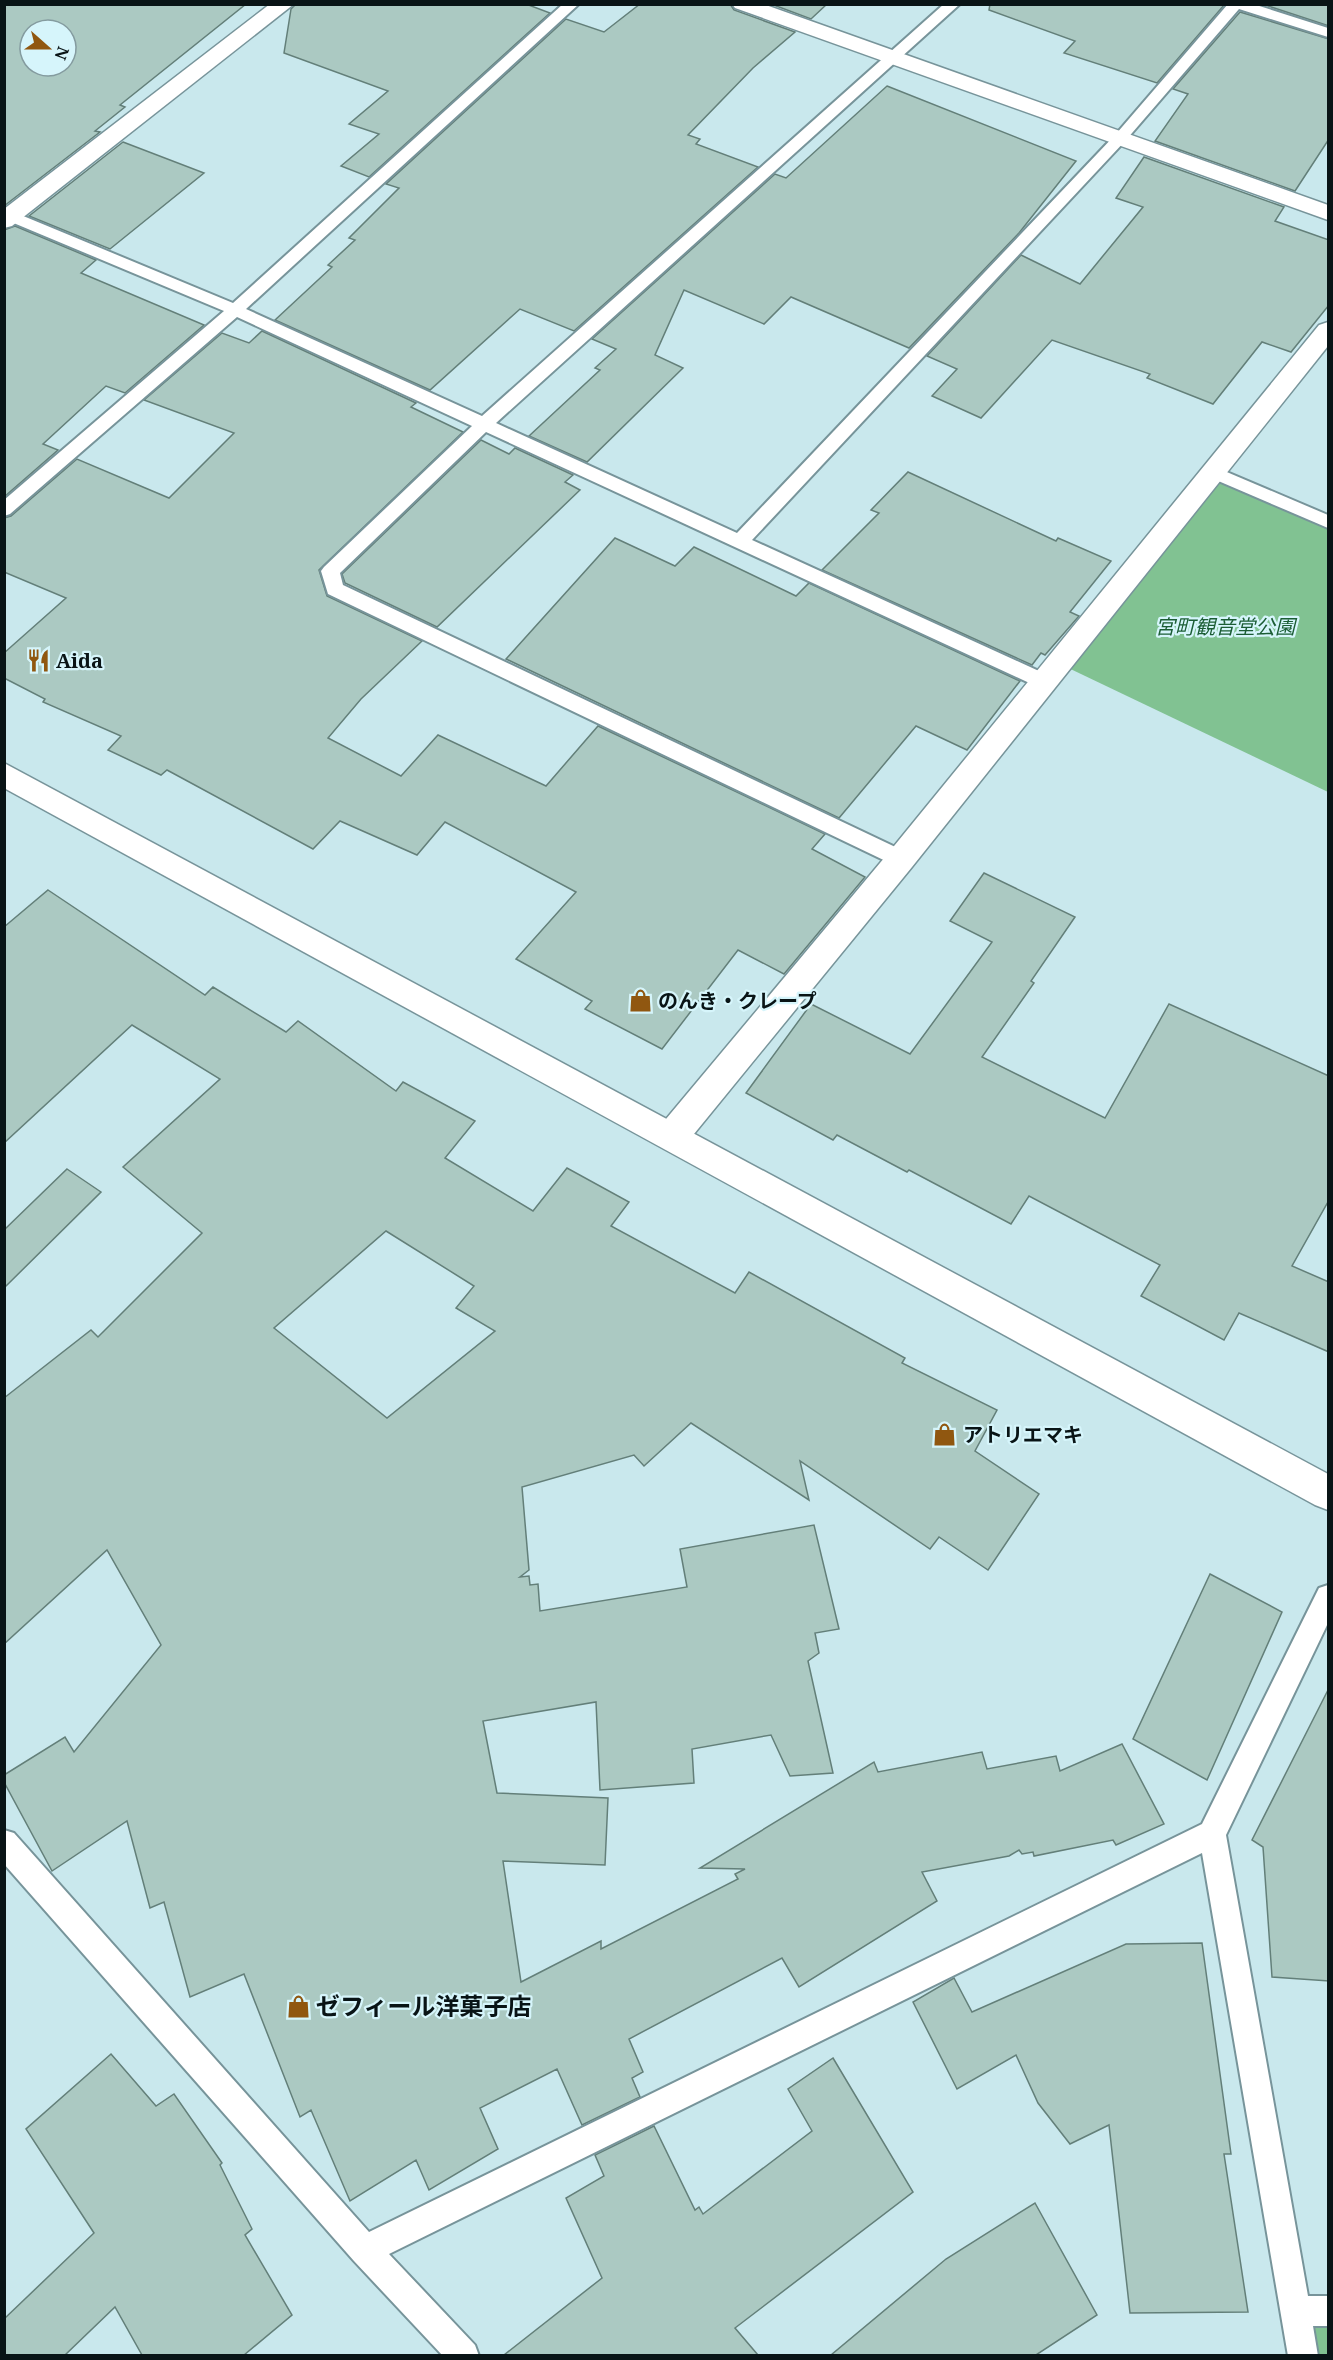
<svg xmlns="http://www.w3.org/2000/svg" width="1333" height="2360" font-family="'Noto Serif','Noto Sans JP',serif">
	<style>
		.green { fill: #81c292 }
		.building { fill: #abc9c2; stroke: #637f79; stroke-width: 1.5; fill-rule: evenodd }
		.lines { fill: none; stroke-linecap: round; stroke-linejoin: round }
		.service-casing { stroke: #77949a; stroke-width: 4 }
		.minor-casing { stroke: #77949a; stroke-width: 3 }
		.tertiary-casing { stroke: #77949a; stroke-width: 3 }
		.service { fill: #fff; fill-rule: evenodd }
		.minor { fill: #fff; fill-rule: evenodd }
		.tertiary { fill: #fff; fill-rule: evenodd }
		.labels { text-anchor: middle; stroke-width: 4.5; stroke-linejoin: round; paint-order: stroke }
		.park-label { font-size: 20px; font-style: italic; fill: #1b5d34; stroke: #d6f5fb }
		.poi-label { font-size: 20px; font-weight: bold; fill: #091416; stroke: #d6f5fb; text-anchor: start }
		.near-poi-label { font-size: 24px; font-weight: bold; fill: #091416; stroke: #d6f5fb; text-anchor: start }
	</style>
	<rect width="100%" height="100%" fill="#c9e8ed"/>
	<!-- green -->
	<g class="green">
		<path d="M1215 473 1328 522V792L1060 664Z"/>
		<path d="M1295 2311H1328V2355H1303Z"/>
	</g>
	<!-- building -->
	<g class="building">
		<path d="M4 4H246L120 105 125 107 95 131 100 132 4 206ZM30 30H66V66H30Z"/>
		<path d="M296 4H526L550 13 369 177 341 166 379 134 349 124 388 91 284 53 291 9Z"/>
		<path d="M640 4H730L734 10 795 32 753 68 688 135 700 139 696 144 758 167 574 331 520 309 430 390 275 320 332 267 328 265 355 240 349 238 399 188 386 184 566 19 604 32Z"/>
		<path d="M771 4H827L811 19Z"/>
		<path d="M990 4H1225L1157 83 1064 53 1075 41 989 10Z"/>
		<path d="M1262 4H1329V26Z"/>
		<path d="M1240 12 1329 39V139L1295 191 1155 141 1188 94 1173 89Z"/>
		<path d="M887 86 1076 161 1019 233 909 348 791 297 764 324 684 290 655 355 683 368 587 462 529 436 600 370 595 368 616 349 592 339 775 174 786 178Z"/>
		<path d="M123 142 204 173 110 249 29 216Z"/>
		<path d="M1144 157 1284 207 1275 221 1329 240V305L1291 352 1262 342 1213 404 1147 378 1150 374 1052 340 981 418 932 396 957 369 927 356 1021 255 1080 284 1143 207 1116 198Z"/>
		<path d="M15 226 96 260 81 273 204 325 125 393 106 386 43 444 58 450 4 497V230Z"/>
		<path d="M262 331 416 403 411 407 463 432 319 570 327 596 422 641 361 699 328 738 401 776 438 735 546 786 598 726 825 834 812 849 865 877 784 974 738 950 662 1049 585 1009 592 1001 516 959 576 892 445 822 417 855 340 821 313 849 167 770 161 775 108 750 121 736 43 702 45 699 4 678V653L66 598 4 572V518L11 516 77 459 169 498 234 433 144 400 222 333 249 343Z"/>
		<path d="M481 440 509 454 515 448 573 475 565 482 580 490 437 627 345 583 342 574Z"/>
		<path d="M908 472 1056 541 1058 538 1111 561 1070 612 1079 616 1045 655 1041 653 1032 665 822 570 879 513 871 510Z"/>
		<path d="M615 538 675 566 694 547 796 596 809 583 1020 681 967 750 916 726 839 818 506 659Z"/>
		<path d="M984 873 1075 917 1031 981 1034 983 982 1057 1105 1118 1169 1004 1329 1076V1200L1292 1266 1329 1282V1352L1239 1313 1224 1340 1141 1296 1160 1265 1029 1196 1011 1224 909 1170 907 1172 837 1135 833 1140 746 1093 811 1004 910 1054 992 942 950 921Z"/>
		<path d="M48 890 205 995 213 987 286 1032 298 1021 396 1091 403 1082 475 1121 445 1158 533 1211 567 1168 629 1202 611 1226 735 1293 749 1272 905 1358 902 1363 997 1410 975 1451 1039 1494 988 1570 939 1537 930 1549 800 1461 809 1500 691 1423 644 1466 634 1455 522 1487 529 1570 520 1577 529 1576 530 1585 538 1584 540 1611 687 1587 680 1549 814 1525 839 1629 815 1633 819 1653 808 1661 833 1773 790 1776 771 1735 692 1749 694 1783 600 1790 596 1702 483 1721 497 1793 608 1798 605 1865 503 1861 521 1982 601 1941V1949L738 1879 735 1874 745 1869 700 1868 874 1762 878 1772 982 1752 987 1769 1056 1756 1060 1771 1122 1744 1164 1824 1116 1845 1113 1840 1034 1856 1033 1852 1022 1854 1019 1850 1009 1856 922 1872 937 1901 799 1987 782 1958 629 2039 643 2072 632 2078 640 2097 582 2125 557 2069 480 2108 498 2149 429 2190 416 2160 350 2201 311 2110 300 2117 244 1974 190 1997 164 1902 150 1908 127 1821 52 1871 4 1782V1775L65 1737 74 1752 161 1645 107 1550 4 1644V1398L91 1330 98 1337 202 1233 123 1167 220 1079 132 1025 4 1143V927ZM386 1231 474 1286 456 1308 495 1331 387 1418 274 1328Z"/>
		<path d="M67 1169 101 1192 4 1288V1230Z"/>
		<path d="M1210 1574 1282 1612 1207 1780 1133 1739Z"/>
		<path d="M1329 1688V1981L1272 1977 1263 1847 1252 1840Z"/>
		<path d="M1202 1943 1231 2154H1224L1248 2312 1130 2313 1109 2125 1070 2144 1038 2103 1016 2055 957 2089 913 2002 954 1978 972 2012 1126 1944Z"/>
		<path d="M111 2054 156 2106 174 2094 222 2163 220 2165 252 2229 245 2235 292 2315 244 2355H142L115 2307 65 2355H4V2319L94 2233 26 2129Z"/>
		<path d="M833 2058 913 2192 735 2328 758 2355H504L602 2278 566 2198 604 2176 595 2155 654 2126 695 2210 699 2207 703 2214 812 2131 788 2089Z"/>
		<path d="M1035 2203 1097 2315 1036 2355H831L946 2259Z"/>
	</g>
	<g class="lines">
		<defs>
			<g id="service">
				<path d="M563 4H579L246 309 482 416 944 4H960L496 423 737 533 1116 134 1228 4H1253L1328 28V37L1239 9 1126 140 752 540 1052 677 1055 682 1052 687H1038L486 432 340 573 343 585 908 853 911 859 908 865 901 867 894 865 328 594 321 571 324 567 472 426 237 317 10 514 4 516V500L224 311 4 219V208L233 303Z"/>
				<path d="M1215 467 1328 515V528L1209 477 1206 473 1209 469Z"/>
				<path d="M1328 1585V1623L1226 1835 1308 2296H1328V2326H1313L1318 2356H1288L1202 1853 389 2254 475 2345 479 2356H443L354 2261 4 1864V1830L14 1833 369 2232 1202 1824 1319 1588Z"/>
			</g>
			<g id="minor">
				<path d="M270 4H294L12 226 4 228V209Z"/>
				<path d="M732 4H763L1328 205V220L735 8Z"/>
				<path d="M1328 322V346L912 867 685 1145 673 1149 661 1145 657 1135 661 1125 890 851 1319 325Z"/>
			</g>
			<path id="tertiary" d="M4 763 1328 1474V1510L1315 1505 4 788Z"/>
		</defs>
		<!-- service casing -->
		<use href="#service" class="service-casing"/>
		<!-- minor casing -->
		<use href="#minor" class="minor-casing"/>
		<!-- tertiary casing -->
		<use href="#tertiary" class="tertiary-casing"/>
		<!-- service -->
		<use href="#service" class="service"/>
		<!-- minor -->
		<use href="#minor" class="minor"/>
		<!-- tertiary -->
		<use href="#tertiary" class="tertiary"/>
	</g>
	<!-- icons -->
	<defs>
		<symbol id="restaurant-bare" viewBox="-9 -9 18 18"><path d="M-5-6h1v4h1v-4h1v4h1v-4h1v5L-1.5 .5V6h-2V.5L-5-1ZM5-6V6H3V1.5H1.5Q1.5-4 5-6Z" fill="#905710" stroke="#d6f5fb" stroke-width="2.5" paint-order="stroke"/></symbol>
		<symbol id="shop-bare" viewBox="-9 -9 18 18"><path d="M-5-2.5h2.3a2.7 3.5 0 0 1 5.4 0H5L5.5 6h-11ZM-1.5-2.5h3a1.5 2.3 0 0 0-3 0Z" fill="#905710" stroke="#d6f5fb" stroke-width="2.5" paint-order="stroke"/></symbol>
	</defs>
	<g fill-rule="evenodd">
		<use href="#restaurant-bare" x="22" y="644" width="33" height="33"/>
		<use href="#shop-bare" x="624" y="984" width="33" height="33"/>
		<use href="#shop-bare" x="928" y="1418" width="33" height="33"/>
		<use href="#shop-bare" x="282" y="1990" width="33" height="33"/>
	</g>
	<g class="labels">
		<!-- park labels -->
		<g class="park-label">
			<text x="1225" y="634">宮町観音堂公園</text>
		</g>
		<!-- poi labels -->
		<g class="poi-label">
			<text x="56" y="668">Aida</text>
			<text x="658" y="1008">のんき・クレープ</text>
			<text x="963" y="1442">アトリエマキ</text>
		</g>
		<!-- near-poi labels -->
		<g class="near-poi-label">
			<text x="316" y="2015">ゼフィール洋菓子店</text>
		</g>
	</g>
	<!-- border -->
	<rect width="1333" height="2360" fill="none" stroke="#091416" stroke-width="12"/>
	<!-- north arrow -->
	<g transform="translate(48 48) rotate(111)"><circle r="28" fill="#d6f5fb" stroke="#849b9f" stroke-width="1.5"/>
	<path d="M0-4.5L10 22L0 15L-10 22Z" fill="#905710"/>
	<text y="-9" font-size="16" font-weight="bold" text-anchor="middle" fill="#091416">N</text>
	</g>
</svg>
